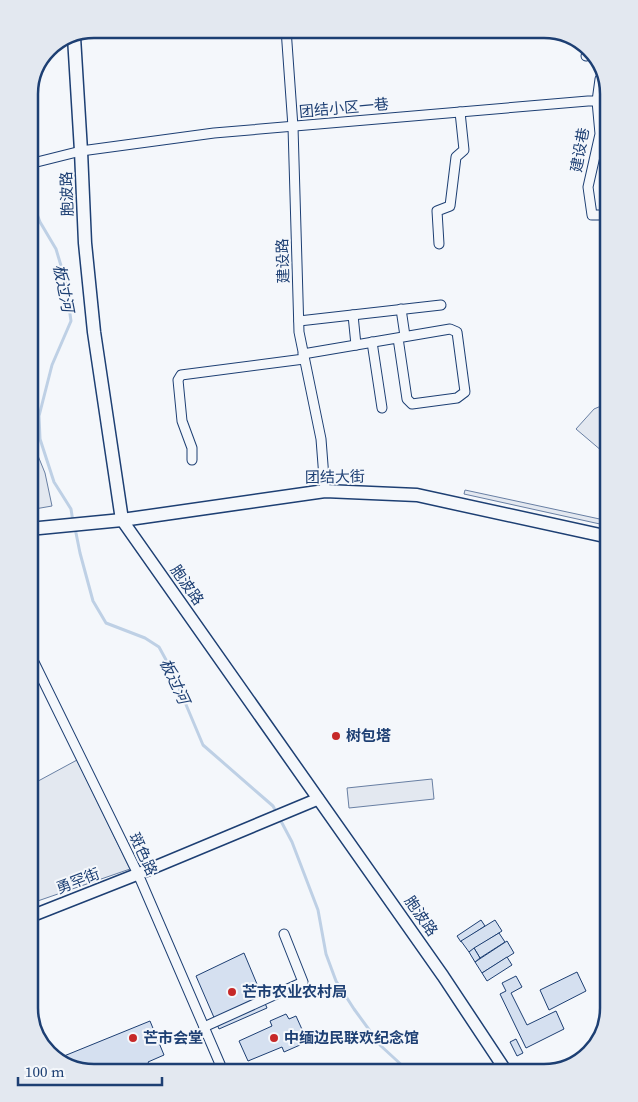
<svg xmlns="http://www.w3.org/2000/svg" width="638" height="1102" font-family="'Source Serif 4','Noto Sans SC',serif">
	<style>
		.parking { fill: #e3e8f0; stroke: #687fa3 }
		.lines { fill: none; stroke-linecap: round; stroke-linejoin: round }
		.stream { stroke: #bed0e5; stroke-width: 3 }
		.building { fill: #d5e0f0; stroke: #1d3f73 }
		.minor-casing { stroke: #1d3f73; stroke-width: 11 }
		.tertiary-casing { stroke: #1d3f73; stroke-width: 14 }
		.secondary-casing { stroke: #1d3f73; stroke-width: 15 }
		.minor { stroke: #f4f7fb; stroke-width: 9 }
		.tertiary { stroke: #f4f7fb; stroke-width: 11 }
		.secondary { stroke: #f4f7fb; stroke-width: 12 }
		.poi-dot { fill: #c62828; stroke: #f4f7fb; stroke-width: 2 }
		.labels { text-anchor: middle; stroke-width: 4; stroke-linejoin: round; paint-order: stroke }
		.street-label { font-size: 15px; fill: #1d3f73; stroke: #f4f7fb }
		.poi-label { font-size: 15px; font-weight: bold; fill: #1d3f73; stroke: #f4f7fb; text-anchor: start }
		.water-label { font-size: 16px; font-style: italic; fill: #1d3f73; stroke: #f4f7fb }
		.rim { fill: none; stroke: #1d3f73; stroke-width: 2.5 }
	</style>
	<rect width="100%" height="100%" fill="#f4f7fb"/>
	<!-- parking -->
	<g class="parking">
		<path d="M29 393 32 441 45 473 52 506 29 510Z"/>
		<path d="M608 403 609 407V457L576 429 594 409Z"/>
		<path d="M465 490 609 521V526L464 494Z"/>
		<path d="M77 760 130 869 29 904V786Z"/>
		<path d="M432 779 434 799 349 808 347 788Z"/>
	</g>
	<g class="lines">
		<!-- stream -->
		<g class="stream">
			<path d="M29 193 40 222 56 249 65 279 71 321 52 365 39 416 40 439 54 482 71 509 73 522"/>
			<path d="M75 528 80 553 93 601 106 623 145 638 159 647 171 669 203 745 273 806 292 842 318 910 326 954 336 981 354 1009 381 1046 406 1069"/>
		</g>
	</g>
	<!-- building -->
	<g class="building">
		<path d="M481 920 485 926 461 942 457 936Z"/>
		<path d="M495 920 502 931 469 952 461 941Z"/>
		<path d="M499 933 505 942 480 958 474 948Z"/>
		<path d="M507 941 514 953 482 973 475 962Z"/>
		<path d="M474 948 480 958 475 962 469 952Z"/>
		<path d="M244 953 267 1008 219 1029 196 976Z"/>
		<path d="M507 957 512 965 487 981 482 973Z"/>
		<path d="M577 972 586 991 549 1010 540 990Z"/>
		<path d="M516 976 522 987 511 993 527 1025 556 1011 564 1029 526 1048 500 994 506 991 502 983Z"/>
		<path d="M286 1014 289 1019 296 1016 305 1036 298 1040 300 1045 284 1052 282 1047 248 1061 239 1041 272 1026 270 1021Z"/>
		<path d="M150 1021 164 1055 148 1062 152 1070 163 1066 165 1072 90 1073 68 1066 64 1056Z"/>
		<path d="M516 1039 523 1053 517 1056 510 1042Z"/>
	</g>
	<g class="lines">
		<defs>
			<g id="minor">
				<path d="M286 29 293 127 299 332 321 439 325 491"/>
				<path d="M586 56 590 50"/>
				<path d="M605 73 600 79 597 101 600 134 588 187 592 215H609"/>
				<path d="M29 164 81 151 214 133 588 101H609"/>
				<path d="M439 244 437 211 450 206 456 157 464 150 460 112"/>
				<path d="M401 309 405 336"/>
				<path d="M353 315 356 345"/>
				<path d="M299 321 441 305"/>
				<path d="M372 342 382 408"/>
				<path d="M303 354 450 329 457 332 465 392 457 398 412 404 407 399 398 338"/>
				<path d="M192 460V448L182 421 178 380 181 375 304 359"/>
				<path d="M29 652 138 874 223 1071"/>
				<path d="M204 1027 303 982 284 934"/>
			</g>
			<g id="tertiary">
				<path d="M122 520 443 976 504 1068"/>
				<path d="M29 917 138 874 318 799"/>
			</g>
			<g id="secondary">
				<path d="M74 37 81 151 85 243 94 332 122 520"/>
				<path d="M29 529 122 520 325 491 417 495 609 537"/>
			</g>
		</defs>
		<!-- minor casing -->
		<use href="#minor" class="minor-casing"/>
		<!-- tertiary casing -->
		<use href="#tertiary" class="tertiary-casing"/>
		<!-- secondary casing -->
		<use href="#secondary" class="secondary-casing"/>
		<!-- minor -->
		<use href="#minor" class="minor"/>
		<!-- tertiary -->
		<use href="#tertiary" class="tertiary"/>
		<!-- secondary -->
		<use href="#secondary" class="secondary"/>
	</g>
	<!-- markers -->
	<g class="poi-dot">
		<circle cx="336" cy="736" r="5"/>
		<circle cx="232" cy="992" r="5"/>
		<circle cx="133" cy="1038" r="5"/>
		<circle cx="274" cy="1038" r="5"/>
	</g>
	<g class="labels">
		<!-- street labels -->
		<g class="street-label">
			<text transform="translate(344 108) rotate(-5)" y="5">团结小区一巷</text>
			<text transform="translate(580 150) rotate(-80)" y="5">建设巷</text>
			<text transform="translate(67 194) rotate(-92)" y="5">胞波路</text>
			<text transform="translate(283 261) rotate(-92)" y="5">建设路</text>
			<text transform="translate(335 477) rotate(-1)" y="5">团结大街</text>
			<text transform="translate(187 585) rotate(55)" y="5">胞波路</text>
			<text transform="translate(143 854) rotate(65)" y="5">斑色路</text>
			<text transform="translate(78 881) rotate(-21)" y="5">勇罕街</text>
			<text transform="translate(421 916) rotate(55)" y="5">胞波路</text>
		</g>
		<!-- poi labels -->
		<g class="poi-label">
			<text x="346" y="741">树包塔</text>
			<text x="242" y="997">芒市农业农村局</text>
			<text x="143" y="1043">芒市会堂</text>
			<text x="284" y="1043">中缅边民联欢纪念馆</text>
		</g>
		<!-- water labels -->
		<g class="water-label">
			<text transform="translate(64 288) rotate(79)" y="6">板过河</text>
			<text transform="translate(175 681) rotate(65)" y="6">板过河</text>
		</g>
	</g>
	<!-- crop -->
	<path d="M0 0H638V1102H0ZM94 38H544A56 56 0 0 1 600 94V1008A56 56 0 0 1 544 1064H94A56 56 0 0 1 38 1008V94A56 56 0 0 1 94 38Z" fill="#e3e8f0" fill-rule="evenodd"/>
	<path class="rim" d="M94 38H544A56 56 0 0 1 600 94V1008A56 56 0 0 1 544 1064H94A56 56 0 0 1 38 1008V94A56 56 0 0 1 94 38Z"/>
	<!-- scale -->
	<path d="M18 1077v8h144v-8" fill="none" stroke="#1d3f73" stroke-width="2.5"/>
	<text x="25" y="1077" font-size="15" fill="#1d3f73" stroke="#f4f7fb" stroke-width="4" paint-order="stroke">100 m</text>
</svg>
